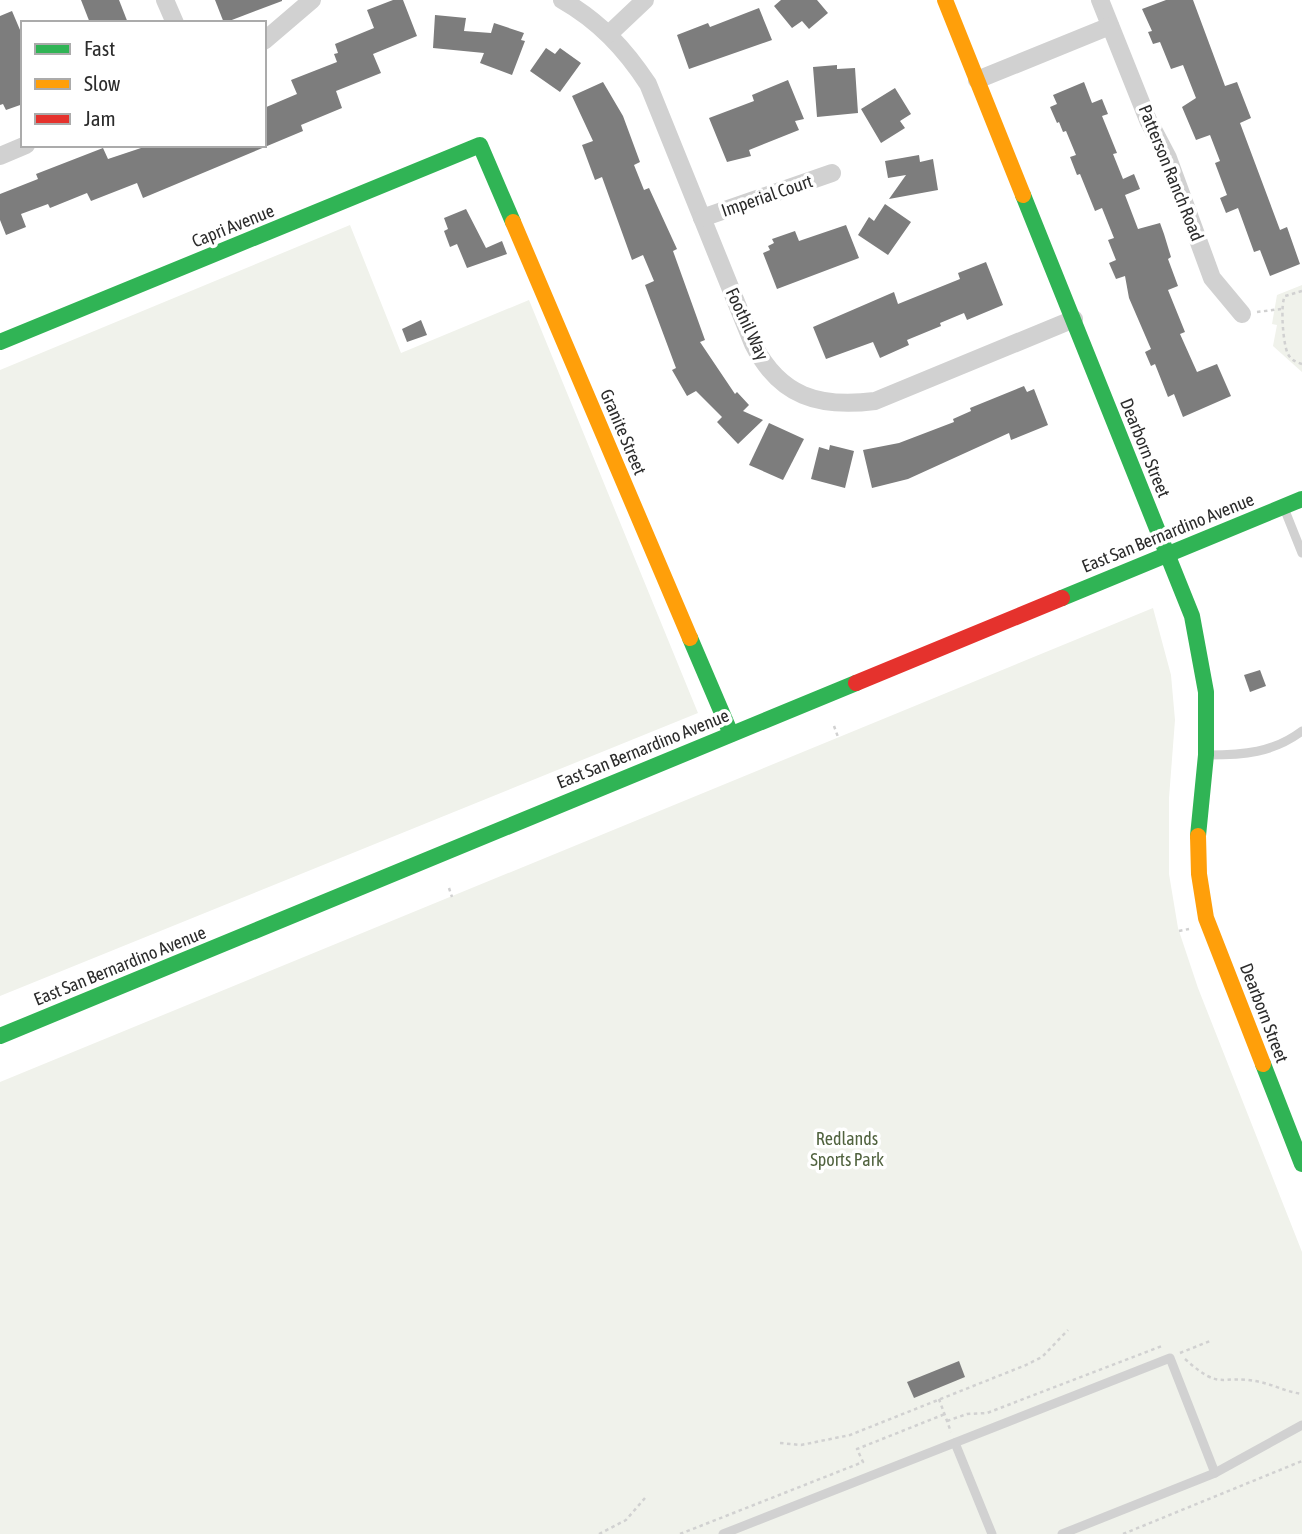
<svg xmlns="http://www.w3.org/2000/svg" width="1302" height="1534" font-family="'Asap Condensed',sans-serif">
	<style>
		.green { fill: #f0f2eb }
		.building { fill: #7d7d7d }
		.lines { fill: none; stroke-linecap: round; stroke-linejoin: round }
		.path { stroke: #d1d1d1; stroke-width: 2.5; stroke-dasharray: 3.5 3.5; stroke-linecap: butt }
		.lane { stroke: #d1d1d1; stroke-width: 9 }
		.street { stroke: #d1d1d1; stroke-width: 18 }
		.fast { stroke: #30b455; stroke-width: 16 }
		.slow { stroke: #ff9f0a; stroke-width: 16 }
		.jam { stroke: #e5322d; stroke-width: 16 }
		.labels { text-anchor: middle; stroke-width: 7; stroke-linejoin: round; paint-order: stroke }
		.street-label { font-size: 18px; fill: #2c2c2c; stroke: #fff }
		.park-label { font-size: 18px; fill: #51633f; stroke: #fff }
	</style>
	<rect width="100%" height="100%" fill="#fff"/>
	<!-- green -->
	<g class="green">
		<path d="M350 225 401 353 529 300 698 713 0 996V370Z"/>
		<path d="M1302 285V372L1273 346 1277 325 1272 324 1277 295Z"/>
		<path d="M1153 608 1171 675 1175 720 1169 798V874L1178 928 1198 988 1302 1252V1534H0V1082Z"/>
	</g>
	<!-- building -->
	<g class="building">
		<path d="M81 0H119L128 23H90Z"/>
		<path d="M215 0H282V1L224 23Z"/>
		<path d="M393 0H403L417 36 373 54 381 73 336 91 342 108 301 125 303 131 143 198 137 183 91 201 87 193 50 208 48 204 21 214 26 227 6 235 0 220V194L38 179 36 174 103 148 108 159 150 145H264V108L297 94 291 80 337 62 334 54 338 53 335 44 374 28 367 10Z"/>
		<path d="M781 0H817L828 13 809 29 802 21 792 28 774 6Z"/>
		<path d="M1166 0H1193L1225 86 1237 82 1251 118 1240 123 1280 230 1287 227 1300 264 1270 276 1260 250 1254 252 1238 208 1226 213 1220 198 1227 195 1215 163 1220 161 1210 135 1196 140 1182 107 1196 98 1183 65 1171 69 1160 42 1153 44 1148 32 1152 31 1142 9Z"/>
		<path d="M759 8 772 40 689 69 677 35 708 23 710 27Z"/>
		<path d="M12 11 23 37V104L6 110 3 104 0 105V16Z"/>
		<path d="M435 15 466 18 464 31 491 33 494 23 524 33 521 40 525 41 512 75 480 63 484 53 433 48Z"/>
		<path d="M546 48 555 54 560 48 581 63 560 92 530 71Z"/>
		<path d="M837 65V69L855 68 858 113 817 117 813 67Z"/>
		<path d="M788 80 804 119 795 121 799 130 749 150 751 156 727 162 709 118 754 101 752 95Z"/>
		<path d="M603 82 623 116 640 162 634 165 644 190 649 188 677 249 673 251 705 340 700 342 735 394 737 392 749 405 743 411 763 420 738 444 717 422 722 417 696 391 687 396 672 370 676 368 645 285 654 281 643 255 632 260 602 177 595 180 582 145 593 141 572 96Z"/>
		<path d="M1084 82 1092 103 1102 99 1108 114 1102 116 1117 153 1113 154 1123 179 1134 174 1140 189 1125 195 1138 229 1160 223 1164 234 1171 257 1168 259 1178 286 1168 290 1185 332 1180 334 1197 372 1217 364 1231 396 1183 417 1174 394 1168 397 1155 364 1151 366 1145 352 1151 349 1129 298 1125 276 1116 279 1109 263 1116 260 1108 240 1114 238 1102 208 1095 211 1080 174 1077 175 1070 157 1076 155 1066 131 1063 132 1059 122 1057 123 1050 107 1057 104 1053 95Z"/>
		<path d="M895 88 911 114 900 121 905 128 881 143 861 109Z"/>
		<path d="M919 155 920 162 933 159 938 190 889 199 906 175 888 178 885 161Z"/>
		<path d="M885 204 911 222 888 255 858 235 869 217 874 221Z"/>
		<path d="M466 209 486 248 502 241 507 254 467 268 457 244 450 247 444 231 448 229 444 218Z"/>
		<path d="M846 225 859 258 777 289 763 253 770 250 768 246 774 243 772 239 795 231 799 241Z"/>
		<path d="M986 262 1003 305 967 320 964 313 940 323 941 326 907 340 909 345 880 358 873 342 826 359 813 327 894 292 898 304 960 279 958 273Z"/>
		<path d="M421 320 427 335 407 342 402 329Z"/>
		<path d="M1024 386 1027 392 1034 389 1048 425 1011 440 1009 433 908 479 872 488 863 450 899 443 954 422 953 419 971 411 970 408Z"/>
		<path d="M769 423 804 439 783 480 749 465Z"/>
		<path d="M830 445 854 451 845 488 811 479 819 447 829 450Z"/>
		<path d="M1260 670 1266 686 1250 692 1244 675Z"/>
		<path d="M959 1361 965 1377 914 1398 907 1382Z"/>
	</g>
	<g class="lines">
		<!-- path -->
		<g class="path">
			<path d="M1302 291 1285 296C1280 304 1283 345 1288 354 1291 360 1296 362 1302 364"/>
			<path d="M1257 312 1281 309"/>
			<path d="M834 726 838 737"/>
			<path d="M449 888 452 897"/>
			<path d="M1179 931 1189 929"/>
			<path d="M1180 1353 1210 1341"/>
			<path d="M1185 1359C1223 1393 1219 1373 1260 1382 1274 1385 1287 1392 1302 1394"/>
			<path d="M939 1399 951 1432"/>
			<path d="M947 1421 967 1414 987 1413 1162 1346"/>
			<path d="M780 1443 801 1445 850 1435 1026 1365 1042 1357 1068 1330"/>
			<path d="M599 1534 626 1520 645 1498"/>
			<path d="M680 1534 863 1462 857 1449 945 1414"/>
			<path d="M1123 1534 1302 1461"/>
		</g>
		<!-- lane -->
		<g class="lane">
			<path d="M1284 508 1302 553"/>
			<path d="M1208 755C1243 755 1273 753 1302 731"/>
			<path d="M955 1443 992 1534"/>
			<path d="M723 1534 1170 1358 1215 1473"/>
			<path d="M1062 1534 1215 1473 1302 1425"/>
		</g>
		<!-- street -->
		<g class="street">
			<path d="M165 0 175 23"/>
			<path d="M562 0C599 21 625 49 648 84L753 344C780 397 819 408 875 401L1074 319"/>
			<path d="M1100 0 1148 120 1168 158 1212 278 1242 314"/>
			<path d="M609 34 645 0"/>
			<path d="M264 41 312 0"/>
			<path d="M977 80 1110 26"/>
			<path d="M0 156 26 145"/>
			<path d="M702 218 832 173"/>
		</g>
		<!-- fast -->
		<g class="fast">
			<path d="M1023 195 1192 616 1206 692V755L1198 836"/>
			<path d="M0 342 480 145 513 222"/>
			<path d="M1062 598 1302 499"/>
			<path d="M690 638 731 734"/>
			<path d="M0 1036 856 683"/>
			<path d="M1263 1064 1302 1164"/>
		</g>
		<!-- slow -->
		<g class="slow">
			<path d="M945 0 1023 195"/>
			<path d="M513 222 690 638"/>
			<path d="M1198 836 1199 874 1206 918 1263 1064"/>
		</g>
		<!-- jam -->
		<path class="jam" d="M856 683 1062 598"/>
	</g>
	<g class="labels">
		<!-- street labels -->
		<g class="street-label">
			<text transform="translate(1171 173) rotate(68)" y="6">Patterson Ranch Road</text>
			<text transform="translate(767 196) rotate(-19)" y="6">Imperial Court</text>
			<text transform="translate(233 226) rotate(-22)" y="6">Capri Avenue</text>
			<text transform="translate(747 324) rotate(65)" y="6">Foothil Way</text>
			<text transform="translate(623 432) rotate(67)" y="6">Granite Street</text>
			<text transform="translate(1145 448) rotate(68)" y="6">Dearborn Street</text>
			<text transform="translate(1168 533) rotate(-22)" y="6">East San Bernardino Avenue</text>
			<text transform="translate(643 749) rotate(-22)" y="6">East San Bernardino Avenue</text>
			<text transform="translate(120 966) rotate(-22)" y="6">East San Bernardino Avenue</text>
			<text transform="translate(1264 1013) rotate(69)" y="6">Dearborn Street</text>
		</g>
		<!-- park labels -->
		<g class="park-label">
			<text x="847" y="1145">Redlands<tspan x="847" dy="21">Sports Park</tspan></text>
		</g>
	</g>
	<!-- legend -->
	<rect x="21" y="21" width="245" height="126" fill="#ffffff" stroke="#ababab" stroke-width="2"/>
	<rect x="35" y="44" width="35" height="10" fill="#30b455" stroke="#ababab" stroke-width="2"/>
	<text x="84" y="56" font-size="21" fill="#2c2c2c">Fast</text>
	<rect x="35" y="79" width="35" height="10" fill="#ff9f0a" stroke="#ababab" stroke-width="2"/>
	<text x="84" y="91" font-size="21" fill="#2c2c2c">Slow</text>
	<rect x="35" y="114" width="35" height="10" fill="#e5322d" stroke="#ababab" stroke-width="2"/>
	<text x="84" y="126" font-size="21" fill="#2c2c2c">Jam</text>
</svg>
